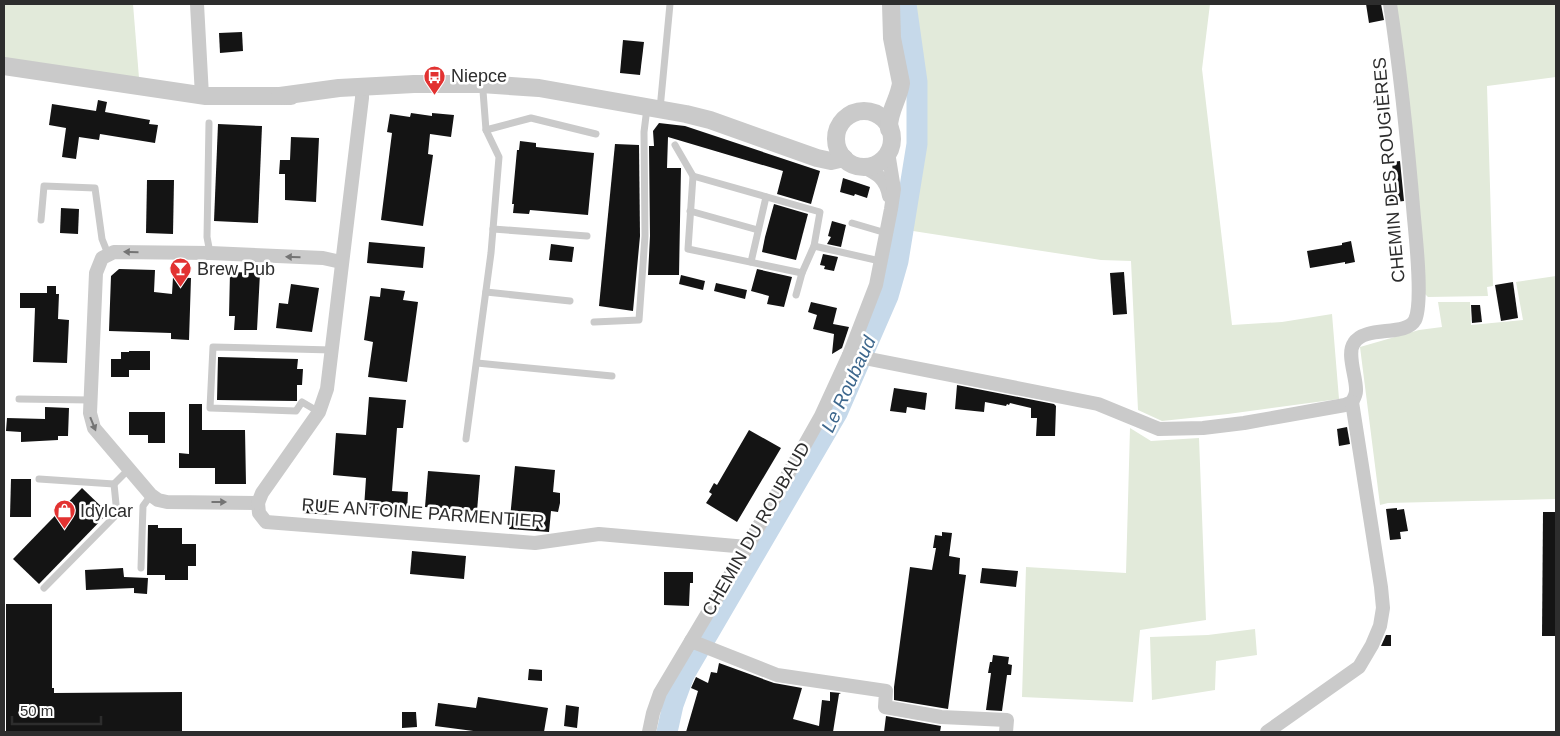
<svg xmlns="http://www.w3.org/2000/svg" width="1560" height="736" font-family="Arial,sans-serif">
	<style>
		.green { fill: #e2eada }
		.lines { fill: none; stroke-linecap: round; stroke-linejoin: round }
		.river { stroke: #c6d9ea; stroke-width: 21 }
		.building { fill: #141414 }
		.service { stroke: #cacaca; stroke-width: 7 }
		.minor { stroke: #cacaca; stroke-width: 14 }
		.tertiary { stroke: #cacaca; stroke-width: 18 }
		.oneway { fill: #747474 }
		.labels { text-anchor: middle; stroke-width: 5; stroke-linejoin: round; paint-order: stroke }
		.poi-label { font-size: 18px; fill: #2d2d2d; stroke: #fff; text-anchor: start }
		.street-label { font-size: 18px; fill: #2d2d2d; stroke: #fff }
		.water-label { font-size: 19px; font-style: italic; fill: #3d678d; stroke: #fff }
	</style>
	<rect width="100%" height="100%" fill="#fff"/>
	<!-- green -->
	<g class="green">
		<path d="M4 4H133L139 78 4 60Z"/>
		<path d="M912 4H1210L1202 69 1232 325 1282 322 1332 314 1339 399 1228 414 1162 421 1138 410 1131 261 1101 260 913 231 925 137 920 79 911 10Z"/>
		<path d="M1395 4H1556V77L1487 86 1493 286 1487 287 1488 296 1428 297 1422 291Z"/>
		<path d="M1556 276V499L1388 503 1380 505 1360 347 1419 330 1442 327 1438 302H1470L1471 325 1523 320 1516 282Z"/>
		<path d="M1130 428 1151 441 1199 438 1206 620 1140 630 1133 702 1022 697 1026 567 1126 573Z"/>
		<path d="M1255 629 1257 655 1216 661 1215 690 1152 700 1150 637 1208 635Z"/>
	</g>
	<g class="lines">
		<!-- river -->
		<path class="river" d="M667 732 673 705 684 675 837 413 888 296 898 261 917 144V82L906 4"/>
	</g>
	<!-- building -->
	<g class="building">
		<path d="M1366 4H1381L1384 20 1369 23Z"/>
		<path d="M242 32 243 51 220 53 219 33Z"/>
		<path d="M623 40 644 42 640 75 620 73Z"/>
		<path d="M98 100 107 102 105 112 150 120 149 124 158 125 155 143 100 134 99 140 79 137 76 159 62 157 66 128 49 125 52 104 96 111Z"/>
		<path d="M411 113 432 116V113L454 115 451 137 430 134 428 154 433 155 423 226 381 220 392 133 387 132 390 114 410 117Z"/>
		<path d="M659 123 685 126 820 171 811 204 777 194 783 171 668 137 667 168H681L679 275H648L650 236 649 146H654L653 131Z"/>
		<path d="M218 124 262 126 258 223 214 221Z"/>
		<path d="M291 137 319 138 316 202 285 200V174H279L280 160H290Z"/>
		<path d="M520 141 536 143V147L594 153 588 215 530 210 529 214 513 213 514 204H512L517 150H519Z"/>
		<path d="M615 144 639 145 640 236 633 311 599 306Z"/>
		<path d="M1400 161 1404 201 1386 203 1383 176 1393 175 1392 162Z"/>
		<path d="M843 178 870 187 867 198 855 194 854 196 840 192Z"/>
		<path d="M147 180H174L173 234 146 233Z"/>
		<path d="M774 204 808 214 796 260 762 252 765 237Z"/>
		<path d="M61 208 79 209 78 234 60 233Z"/>
		<path d="M832 221 846 225 841 247 827 244 831 237 828 236Z"/>
		<path d="M1351 241 1355 262 1345 264V262L1310 268 1307 251 1342 245V243Z"/>
		<path d="M369 242 425 247 423 268 367 263Z"/>
		<path d="M551 244 574 247 572 262 549 260Z"/>
		<path d="M823 254 838 257 834 271 824 269 825 266 820 265Z"/>
		<path d="M119 269 155 270 154 292 172 294 173 277 191 278 189 340 171 339V333L109 331 111 276Z"/>
		<path d="M757 269 792 277 784 307 767 304 769 296 751 291Z"/>
		<path d="M230 272 260 273 257 330H234L235 316H229Z"/>
		<path d="M1124 272 1127 314 1113 315 1110 273Z"/>
		<path d="M681 275 705 281 703 290 679 284Z"/>
		<path d="M1513 282 1518 318 1501 321 1495 285Z"/>
		<path d="M716 283 747 290 745 299 714 291Z"/>
		<path d="M291 284 319 288 312 332 276 328 279 303 288 304Z"/>
		<path d="M47 286H56V294H59L58 319 69 320 67 363 33 362 35 308H20V293H47Z"/>
		<path d="M381 288 405 291 403 300 418 302 407 382 368 377 373 342 364 340 370 296 380 297Z"/>
		<path d="M811 302 837 308 833 324 849 327 842 348 832 354 834 334 813 329 817 315 808 312Z"/>
		<path d="M1471 305H1480L1482 322 1472 323Z"/>
		<path d="M129 351H150V370H129V377H111V359H121V352H129Z"/>
		<path d="M218 357 298 359 297 369H303L302 385H297V401L217 400Z"/>
		<path d="M957 385 1054 404 1056 406 1055 436H1036L1037 418H1031V408L1010 403 1009 405 1007 404 1006 406 985 402 984 412 955 409Z"/>
		<path d="M894 388 927 393 925 410 907 407 906 413 890 411Z"/>
		<path d="M369 397 406 400 403 428H397L392 491 408 492 407 511 364 508 366 478 333 475 336 433 366 435Z"/>
		<path d="M189 404H202V430H245L246 484H215V468H179V453L189 454Z"/>
		<path d="M45 407 69 408 68 436H58V440L21 442V432L6 431 7 418 45 419Z"/>
		<path d="M129 412H165V443H148V435H129Z"/>
		<path d="M1347 427 1350 444 1339 446 1337 429Z"/>
		<path d="M749 430 781 448 737 522 706 503 712 494 709 492 714 483 717 485Z"/>
		<path d="M515 466 555 470 553 492 560 493V503L558 512 551 511 549 532 509 529Z"/>
		<path d="M428 471 480 475 477 511 425 507Z"/>
		<path d="M11 479H31V517H10Z"/>
		<path d="M82 488 108 513 39 584 13 559Z"/>
		<path d="M304 500 333 502 332 515 303 513Z"/>
		<path d="M1397 508V510L1404 509 1408 531 1400 532 1401 539 1390 540 1386 509Z"/>
		<path d="M1543 512H1556V636H1542Z"/>
		<path d="M148 525H158V528H182V544H196V566H188V580H165V575H147Z"/>
		<path d="M942 532 952 533 949 556 960 558 959 574 966 575 948 709 894 700V687L910 567 932 570 936 548H933L935 535 942 536Z"/>
		<path d="M412 551 466 556 464 579 410 574Z"/>
		<path d="M123 568 124 577 148 578 147 594 134 593V588L86 590 85 570Z"/>
		<path d="M982 568 1018 571 1016 587 980 583Z"/>
		<path d="M664 572H693V583H690L689 606 664 605Z"/>
		<path d="M6 604H52V688H54V693L182 692V732H6Z"/>
		<path d="M1386 635H1391V646H1381Z"/>
		<path d="M993 655 1009 657 1008 664 1012 665 1011 675H1007L1002 711 986 710 991 673H988L990 662H992Z"/>
		<path d="M719 663 774 683 802 688 793 719 819 726 822 700 830 701V692L841 693 839 694 833 732H686L698 691 691 688 696 677 708 683 711 672 717 673Z"/>
		<path d="M529 669 542 670V681L528 680Z"/>
		<path d="M478 697 548 708 544 732H481L435 726 438 703 476 708Z"/>
		<path d="M566 705 579 707 577 728 564 726Z"/>
		<path d="M402 712H416L417 727 402 728Z"/>
		<path d="M886 716 941 726 940 732H884Z"/>
	</g>
	<g class="lines">
		<!-- service -->
		<g class="service">
			<path d="M660 109 670 4"/>
			<path d="M209 123 207 237 210 253"/>
			<path d="M486 130 531 118 596 134"/>
			<path d="M675 145 693 176"/>
			<path d="M690 211 758 230"/>
			<path d="M41 220 44 186 95 188 102 239 108 254"/>
			<path d="M852 223 886 233"/>
			<path d="M493 229 587 236"/>
			<path d="M751 262 766 197"/>
			<path d="M802 273 814 246"/>
			<path d="M486 292 570 301"/>
			<path d="M796 295 802 273 688 249 693 176 820 212 814 246 880 261"/>
			<path d="M594 322 639 320 645 236 644 132 647 108"/>
			<path d="M477 363 612 376"/>
			<path d="M19 399 90 400"/>
			<path d="M319 412 302 402 296 411 210 408 213 347 332 350"/>
			<path d="M466 439 491 253 499 157 486 130 483 91"/>
			<path d="M39 479 114 484 129 469"/>
			<path d="M141 568 143 506 151 495"/>
			<path d="M44 588 117 514 114 484"/>
		</g>
		<!-- minor -->
		<g class="minor">
			<path d="M197 4 202 96"/>
			<path d="M863 167C878 174 886 179 889 196"/>
			<path d="M849 355 1098 404 1159 429 1203 428 1244 423 1345 405 1352 402C1354 398 1356 395 1356 391 1357 378 1346 354 1354 343 1365 325 1406 337 1415 320 1423 303 1416 239 1414 218 1408 146 1401 75 1390 4"/>
			<path d="M258 503 167 502 158 500 151 495 94 428 90 413 96 273 102 258 114 252 210 253 323 258 341 262"/>
			<path d="M258 503 259 513 266 522 535 543 599 534 747 547"/>
			<path d="M258 503 262 493 319 412 327 389 362 98V87"/>
			<path d="M691 641 777 675 886 691 885 707 941 717 1007 720 1006 732"/>
			<path d="M649 732 653 713 660 693 747 547 821 416 849 355 876 285 891 209 894 189 888 152"/>
			<path d="M1267 732 1359 667 1372 645 1380 626 1383 608 1381 587 1352 402"/>
		</g>
		<!-- tertiary -->
		<g class="tertiary">
			<path d="M4 66 206 96H291"/>
			<path d="M280 96 339 88 414 84H481L539 88 686 114 710 120 817 158 831 161 844 158"/>
			<circle cx="864" cy="139" r="28"/>
			<path d="M889 129C888 112 899 99 901 83L892 38 891 4"/>
		</g>
	</g>
	<!-- one-way arrows -->
	<defs><path id="oneway-solid" d="M-6-.8H1V-3.2L6.5 0L1 3.2V.8H-6Z" transform="scale(1.25)"/></defs>
	<g class="oneway">
		<use href="#oneway-solid" transform="translate(131 252) rotate(-179)"/>
		<use href="#oneway-solid" transform="translate(293 257) rotate(-178)"/>
		<use href="#oneway-solid" transform="translate(93 424) rotate(68)"/>
		<use href="#oneway-solid" transform="translate(219 502)"/>
	</g>
	<!-- icons -->
	<defs>
		<symbol id="bus-pin" viewBox="-11 -11 22 30"><path d="M0 17L-7.5 6A9.5 9.5 0 1 1 7.5 6Z" fill="#e23231" stroke="#fff"/><path d="M-5-6H5V4H4V6H2V4H-2V6H-4V4H-5ZM-3.5-4V0h7V-4ZM-3.5 1.2v1.5H-2V1.2ZM2 1.2v1.5H3.5V1.2Z" fill="#fff"/></symbol>
		<symbol id="bar-pin" viewBox="-11 -11 22 30"><path d="M0 17L-7.5 6A9.5 9.5 0 1 1 7.5 6Z" fill="#e23231" stroke="#fff"/><path d="M-6-5H6L.8 .8V4.5H3.5V6h-7V4.5H-.8V.8Z" fill="#fff"/></symbol>
		<symbol id="shop-pin" viewBox="-11 -11 22 30"><path d="M0 17L-7.5 6A9.5 9.5 0 1 1 7.5 6Z" fill="#e23231" stroke="#fff"/><path d="M-5-2.5h2.3a2.7 3.5 0 0 1 5.4 0H5L5.5 6h-11ZM-1.5-2.5h3a1.5 2.3 0 0 0-3 0Z" fill="#fff"/></symbol>
	</defs>
	<g fill-rule="evenodd">
		<use href="#bus-pin" x="422" y="64" width="25" height="34"/>
		<use href="#bar-pin" x="168" y="256" width="25" height="34"/>
		<use href="#shop-pin" x="52" y="498" width="25" height="34"/>
	</g>
	<g class="labels">
		<!-- poi labels -->
		<g class="poi-label">
			<text x="451" y="82">Niepce</text>
			<text x="197" y="275">Brew Pub</text>
			<text x="80" y="517">Idylcar</text>
		</g>
		<!-- street labels -->
		<g class="street-label">
			<text transform="translate(1389 170) rotate(-95)" y="6">CHEMIN DES ROUGIÈRES</text>
			<text transform="translate(423 513) rotate(4)" y="6">RUE ANTOINE PARMENTIER</text>
			<text transform="translate(756 529) rotate(-60)" y="6">CHEMIN DU ROUBAUD</text>
		</g>
		<!-- water labels -->
		<g class="water-label">
			<text transform="translate(848 384) rotate(-65)" y="7">Le Roubaud</text>
		</g>
	</g>
	<!-- border -->
	<rect width="1560" height="736" fill="none" stroke="#2d2d2d" stroke-width="10"/>
	<!-- scale -->
	<path d="M12 716v8h89v-8" fill="none" stroke="#2d2d2d" stroke-width="2.5"/>
	<text x="20" y="716" font-size="15" fill="#2d2d2d" stroke="#ffffff" stroke-width="4" paint-order="stroke">50 m</text>
</svg>
